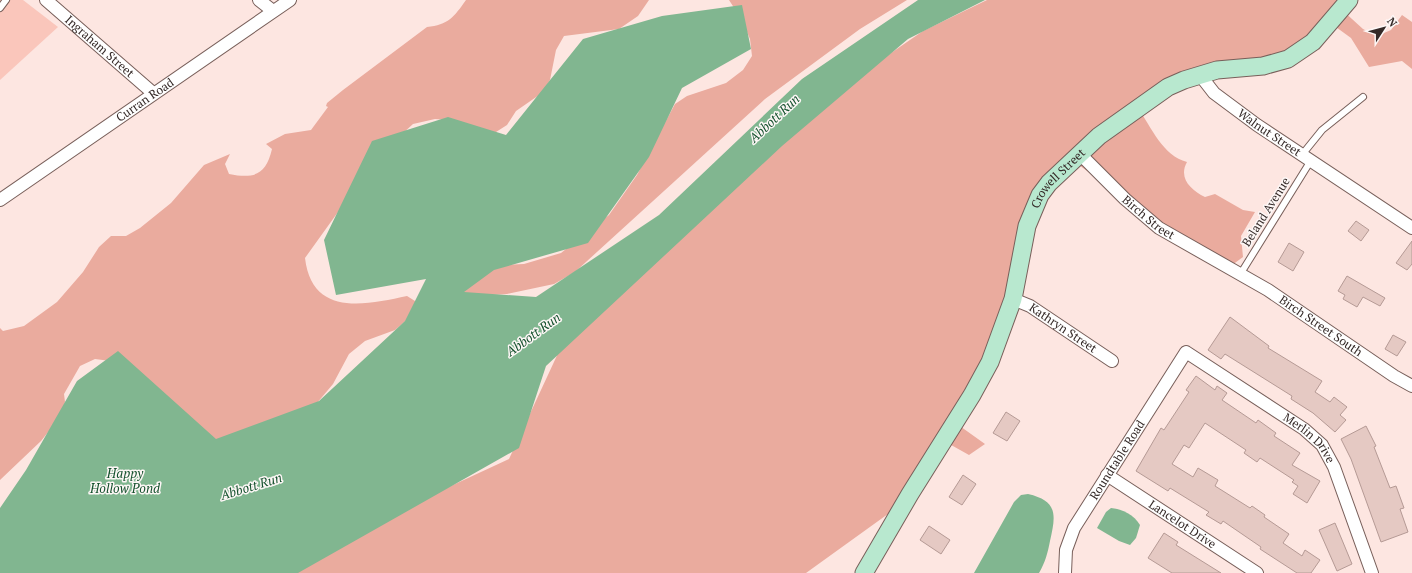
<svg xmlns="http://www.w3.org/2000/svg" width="1412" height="573" font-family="'PT Serif',serif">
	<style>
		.green { fill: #fac6bb }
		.forest { fill: #eaab9e }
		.water { fill: #81b690 }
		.building { fill: #e5c9c3; stroke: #b59a95 }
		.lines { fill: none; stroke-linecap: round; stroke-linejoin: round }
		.lane-casing { stroke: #785f5a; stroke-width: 8 }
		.street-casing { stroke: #785f5a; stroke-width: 14 }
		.secondary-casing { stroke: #785f5a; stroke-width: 19 }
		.lane { stroke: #fff; stroke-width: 6 }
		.street { stroke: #fff; stroke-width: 12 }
		.secondary { stroke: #b8e8cf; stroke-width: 17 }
		.labels { text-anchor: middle; stroke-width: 3; stroke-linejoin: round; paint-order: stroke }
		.street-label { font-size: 12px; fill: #342927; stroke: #fdf7f6 }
		.water-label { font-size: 13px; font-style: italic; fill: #13502c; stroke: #fdf7f6 }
	</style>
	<rect width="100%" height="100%" fill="#fde6e1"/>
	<!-- green -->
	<path class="green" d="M0 0H23L58 27 0 80Z"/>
	<!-- forest -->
	<g class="forest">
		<path d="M466 0H649L638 16 619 29 564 36 556 50 550 80 542 93 516 111 507 125 496 132H478L449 120 435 119 413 124 389 146 338 212 305 258C312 317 365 305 407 296L415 301 417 311 395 330 365 341 349 354 333 384 317 403 206 444 118 362 95 359 80 366 64 394 65 402 60 417 41 441 0 480V328L3 331 24 326 57 302 83 272 99 247 111 236H126L140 228 171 203 204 165 230 154 225 164 229 174C254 179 266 175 272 149L266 144 285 134 311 130 328 107 326 106 327 103 343 90 427 27C448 25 454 17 466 0Z"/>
		<path d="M729 0H907L860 29 765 99 575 272 554 284 507 294 458 297 444 284 503 265 524 264 561 253 609 215 637 175 675 104 687 96 726 83 743 70 752 56 750 39 742 20Z"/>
		<path d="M987 0H1347L1341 9 1363 29 1377 36 1391 30 1402 15 1412 22V69L1402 61 1369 67 1351 38 1329 22 1308 47 1204 72 1138 108C1151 127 1163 156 1187 162 1178 178 1191 190 1205 197L1215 194 1243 210 1255 212 1241 236 1243 257 1228 268 1146 213 1076 163 1047 184 1011 297 957 424 985 444 969 455 944 441 906 501 806 573H247L384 517 509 459 560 349 846 84 923 31Z"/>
	</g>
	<!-- water -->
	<g class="water">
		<path d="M918 0H985L908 39 782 146 546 366 519 448 298 573H0V508L26 470 77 381 118 351 216 439 319 401 405 321 426 279 336 295 324 240 372 141 448 117 506 135 583 39 662 16 742 5 751 49 682 88 649 157 588 243 494 270 464 292 536 297 659 215 802 79Z"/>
		<path d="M1028 494C1058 501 1056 515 1050 541 1048 552 1045 563 1039 573H974L1014 502 1021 495Z"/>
		<path d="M1111 508C1123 509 1134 515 1140 525L1136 538 1130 545 1119 541 1097 528 1106 512Z"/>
	</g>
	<!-- building -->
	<g class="building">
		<path d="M1356 221 1369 230 1361 241 1348 231Z"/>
		<path d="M1412 241V264L1407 270 1396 263Z"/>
		<path d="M1289 243 1304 252 1293 271 1278 262Z"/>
		<path d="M1347 276 1385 298 1380 306 1363 297 1357 307 1343 299 1345 295 1338 291Z"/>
		<path d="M1230 317 1269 346 1268 348 1322 381 1315 392 1330 402 1334 397 1347 407 1340 415 1346 420 1335 432 1313 413 1291 399 1292 396 1225 354 1221 359 1208 350Z"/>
		<path d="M1393 335 1406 342 1397 356 1385 349Z"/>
		<path d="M1196 376 1215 390 1217 386 1227 393 1222 400 1256 423 1258 420 1276 433 1274 436 1300 453 1292 465 1320 481 1307 503 1293 494 1298 486 1292 482 1294 480 1260 458 1257 462 1244 453 1246 450 1205 423 1189 448 1184 445 1172 464 1193 477 1198 468 1218 480 1215 486 1250 508 1252 506 1265 515 1264 517 1289 534 1283 543 1302 556 1305 550 1320 560 1311 573H1297L1260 549 1261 547 1223 521 1221 524 1206 515 1209 512 1170 488 1168 491 1136 471 1161 428 1164 430 1189 392 1186 390Z"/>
		<path d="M1006 412 1020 421 1007 441 993 433Z"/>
		<path d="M1366 426 1376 446 1374 447 1390 488 1396 486 1404 508 1400 509 1408 532 1381 542 1351 459 1341 439Z"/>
		<path d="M963 475 976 484 962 505 949 497Z"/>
		<path d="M1335 523 1352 564 1337 571 1319 530Z"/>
		<path d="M929 526 950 540 941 554 920 540Z"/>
		<path d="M1164 533 1178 542 1176 545 1221 573H1172L1148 558Z"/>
	</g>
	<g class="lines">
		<defs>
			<g id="lane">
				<path d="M0 8 6 0"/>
				<path d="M1301 156 1322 130 1363 97"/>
				<path d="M1241 273 1310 162"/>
			</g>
			<g id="street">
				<path id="s1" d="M46 0 153 93"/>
				<path d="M259 0 273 11"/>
				<path id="s2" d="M1200 75 1214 93 1257 125 1412 228"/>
				<path id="s3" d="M1079 153 1125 199 1159 228 1268 290 1394 376 1412 386"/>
				<path id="s4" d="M0 200 290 0"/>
				<path id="s5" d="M1013 299 1030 306 1112 361"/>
				<path id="s6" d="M1107 475 1257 573"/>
				<path id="s7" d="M1065 573 1066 550 1074 528 1186 352 1304 429 1322 445 1334 467 1372 573"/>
			</g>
			<g id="secondary">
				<path id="s8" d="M864 573 910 494 972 395 990 362 1013 299 1027 226 1040 195 1049 183 1099 136 1168 87 1184 80 1217 70 1263 66 1288 59 1313 42 1349 0"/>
			</g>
		</defs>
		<!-- lane casing -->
		<use href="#lane" class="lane-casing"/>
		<!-- street casing -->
		<use href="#street" class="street-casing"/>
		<!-- secondary casing -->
		<use href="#secondary" class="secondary-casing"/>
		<!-- lane -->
		<use href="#lane" class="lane"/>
		<!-- street -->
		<use href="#street" class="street"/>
		<!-- secondary -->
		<use href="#secondary" class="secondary"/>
	</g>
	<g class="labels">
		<!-- street labels -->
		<g class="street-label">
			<text dy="4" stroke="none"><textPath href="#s1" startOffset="71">Ingraham Street</textPath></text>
			<text dy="4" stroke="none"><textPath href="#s4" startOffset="176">Curran Road</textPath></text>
			<text dy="4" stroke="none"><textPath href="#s2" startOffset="91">Walnut Street</textPath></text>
			<text dy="4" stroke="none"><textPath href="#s8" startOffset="445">Crowell Street</textPath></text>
			<text transform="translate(1266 212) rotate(-58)" y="4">Beland Avenue</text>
			<text dy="4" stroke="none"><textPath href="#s3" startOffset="95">Birch Street</textPath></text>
			<text dy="4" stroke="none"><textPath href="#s3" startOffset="299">Birch Street South</textPath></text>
			<text dy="4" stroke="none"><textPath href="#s5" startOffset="58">Kathryn Street</textPath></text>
			<text dy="4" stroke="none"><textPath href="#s7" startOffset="406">Merlin Drive</textPath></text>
			<text dy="4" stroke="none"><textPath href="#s7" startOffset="127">Roundtable Road</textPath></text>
			<text dy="4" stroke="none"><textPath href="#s6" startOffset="90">Lancelot Drive</textPath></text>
		</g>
		<!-- water labels -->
		<g class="water-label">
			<text transform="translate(774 118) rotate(-43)" y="5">Abbott Run</text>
			<text transform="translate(533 334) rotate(-36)" y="5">Abbott Run</text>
			<text x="125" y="478">Happy<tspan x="125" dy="15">Hollow Pond</tspan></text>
			<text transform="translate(251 486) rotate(-17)" y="5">Abbott Run</text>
		</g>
	</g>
	<!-- north arrow -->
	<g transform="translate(1384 28) rotate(54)" stroke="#fdf7f6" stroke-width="3" paint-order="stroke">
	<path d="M0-3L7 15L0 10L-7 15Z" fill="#342927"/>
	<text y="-6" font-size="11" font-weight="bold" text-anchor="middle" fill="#342927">N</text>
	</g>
</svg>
